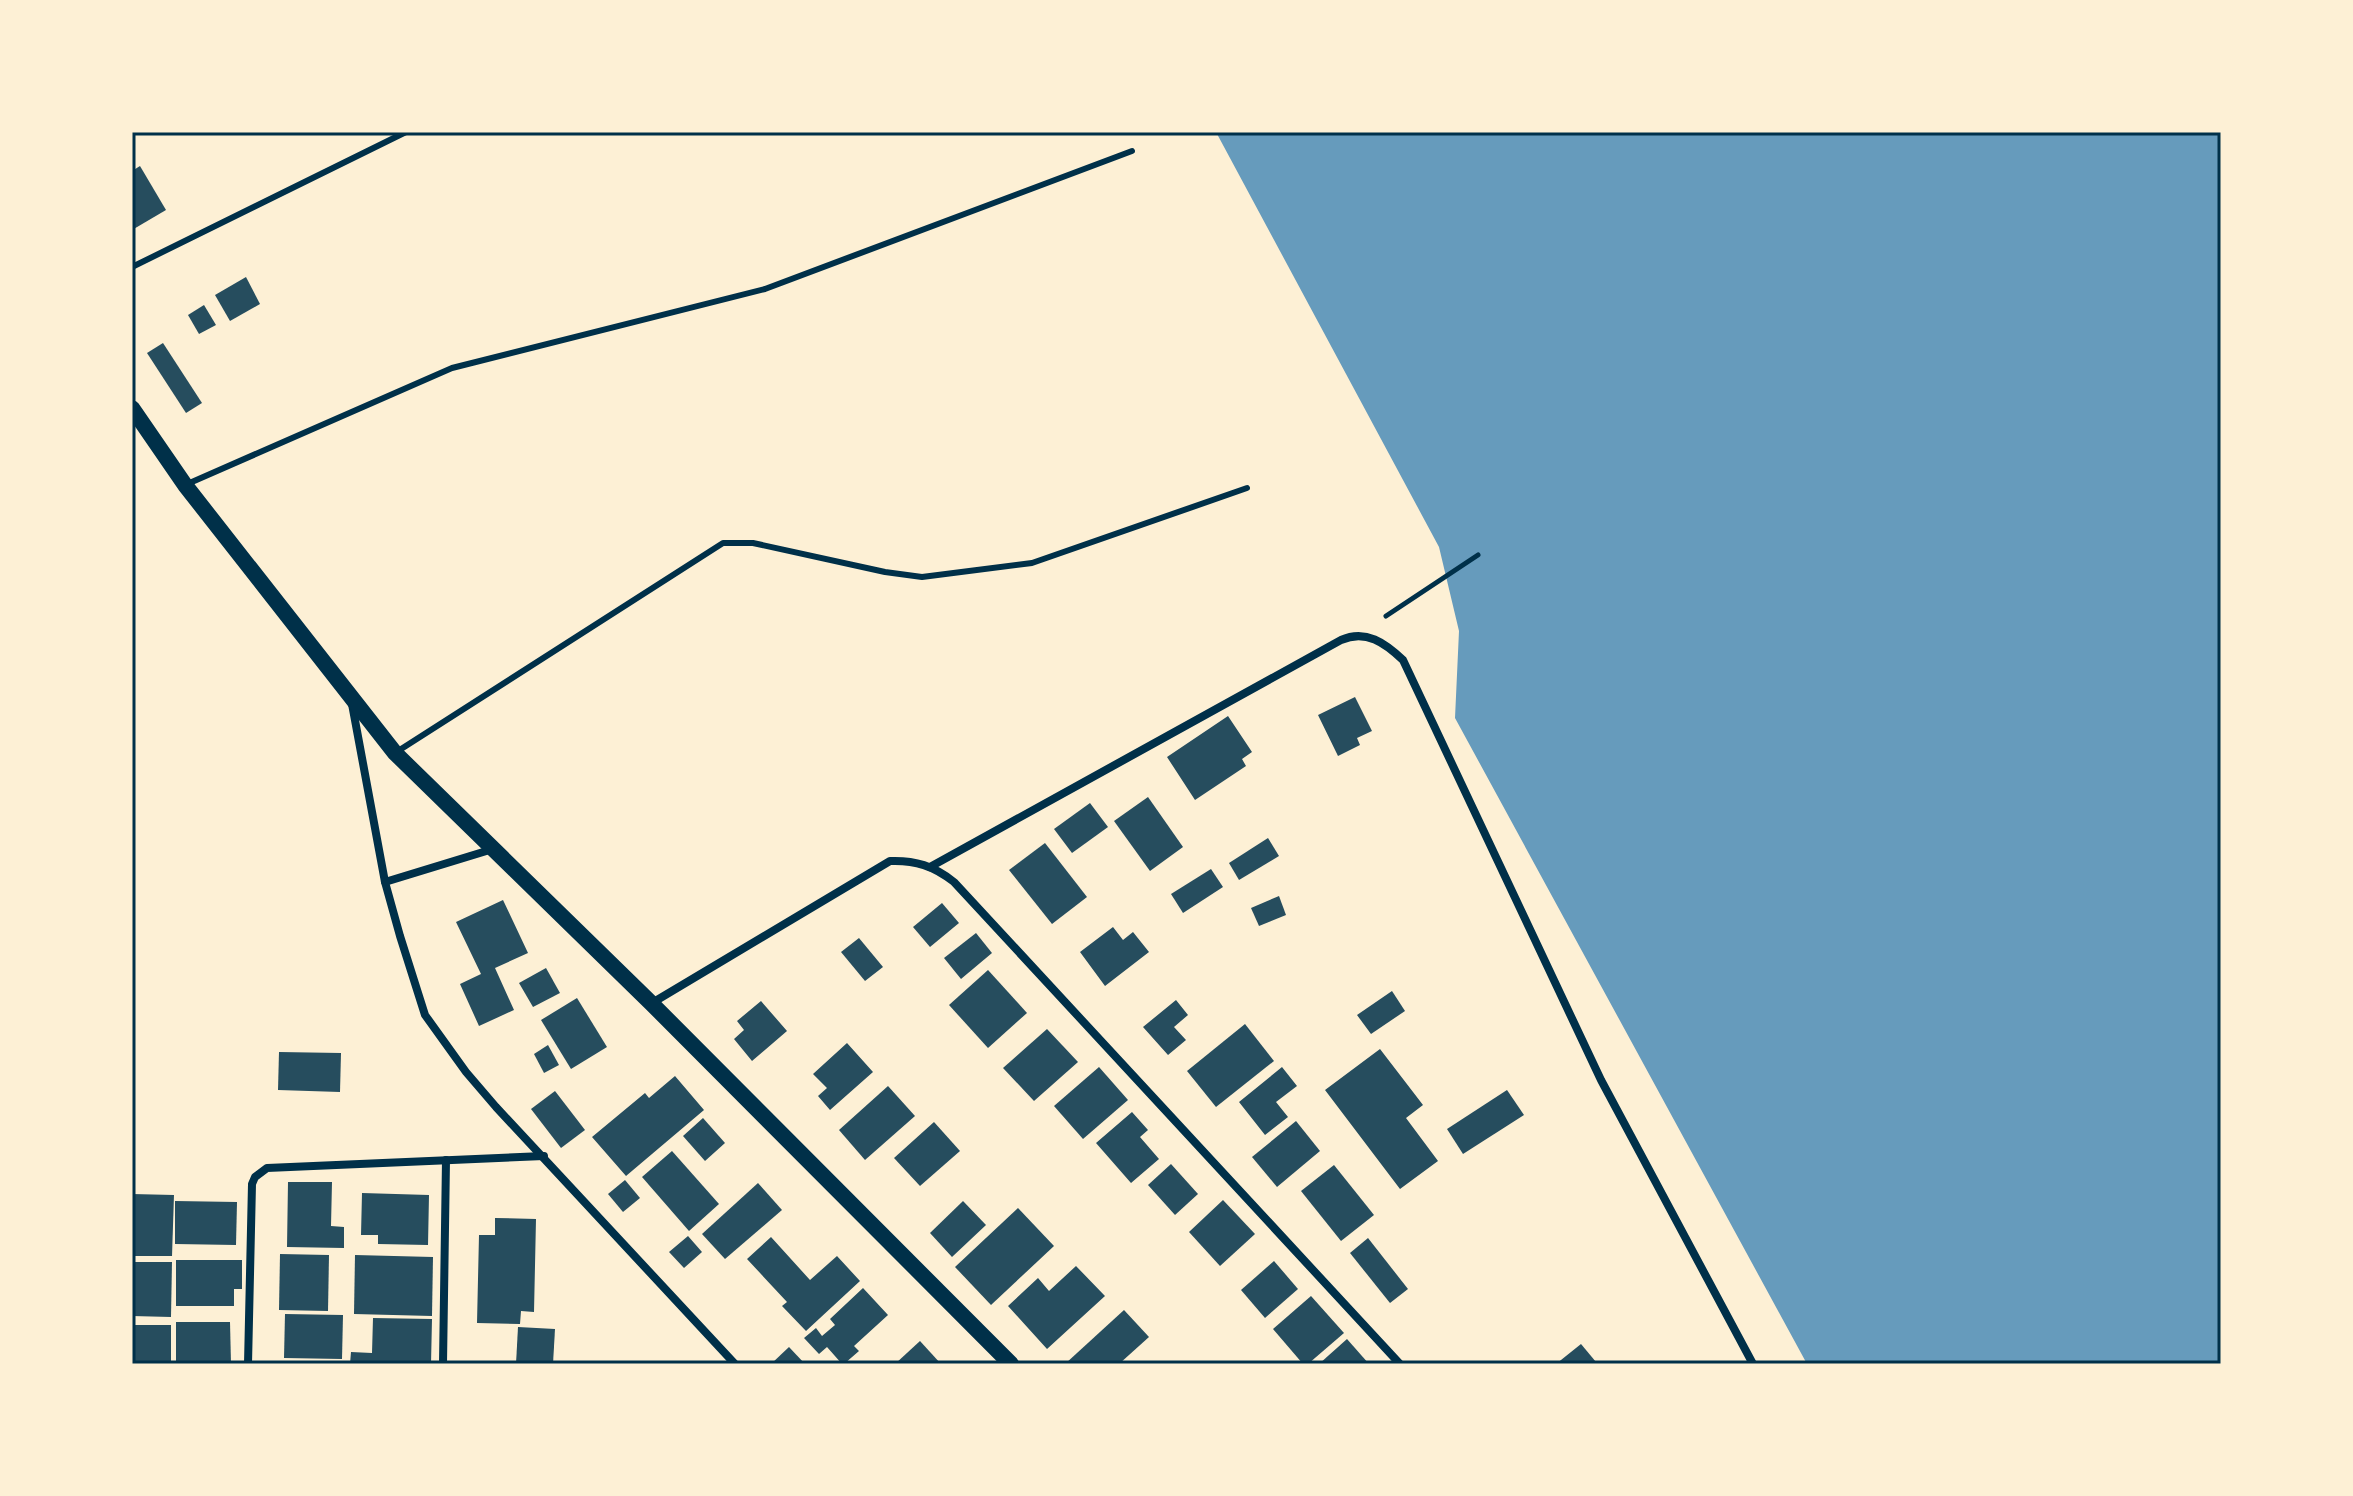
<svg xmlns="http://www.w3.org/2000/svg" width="2353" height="1496" font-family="Figtree,sans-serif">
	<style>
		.water { fill: #669bbc }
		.building { fill: #264d5e }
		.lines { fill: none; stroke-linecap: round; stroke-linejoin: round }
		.path { stroke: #003049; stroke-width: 5 }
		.service { stroke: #003049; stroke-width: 6 }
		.minor { stroke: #003049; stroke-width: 8 }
		.secondary { stroke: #003049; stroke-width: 16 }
		.neatline { fill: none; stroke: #003049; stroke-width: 3 }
	</style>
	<rect width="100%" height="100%" fill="#fdf0d5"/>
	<!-- water -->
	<path class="water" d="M1216 132H2221V1364H1807L1455 718 1459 631 1439 547Z"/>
	<!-- building -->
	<g class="building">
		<path d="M140 166 166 210 132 230V171Z"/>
		<path d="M246 277 260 304 230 321 215 295Z"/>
		<path d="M204 305 216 325 199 334 188 315Z"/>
		<path d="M163 343 202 403 186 413 147 353Z"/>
		<path d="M1355 697 1372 731 1357 738 1360 745 1338 756 1318 715Z"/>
		<path d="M1228 716 1252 752 1242 759 1246 766 1195 800 1167 757Z"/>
		<path d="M1148 797 1183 847 1150 871 1114 821Z"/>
		<path d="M1090 803 1108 827 1072 853 1054 829Z"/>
		<path d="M1268 838 1279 856 1239 880 1229 863Z"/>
		<path d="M1045 843 1087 897 1052 924 1009 870Z"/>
		<path d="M1211 869 1223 887 1183 913 1171 894Z"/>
		<path d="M1279 896 1286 915 1259 926 1251 908Z"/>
		<path d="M503 900 528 953 495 968 514 1010 479 1026 460 984 481 974 456 922Z"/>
		<path d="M942 903 959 923 930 947 913 927Z"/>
		<path d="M1113 927 1123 940 1133 932 1149 952 1105 986 1080 952Z"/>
		<path d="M976 933 992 953 961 979 944 958Z"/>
		<path d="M859 938 883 967 865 981 841 952Z"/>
		<path d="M546 968 560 993 533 1007 519 983Z"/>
		<path d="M988 970 1027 1013 988 1048 949 1005Z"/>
		<path d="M1392 991 1405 1011 1371 1034 1357 1015Z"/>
		<path d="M577 998 607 1047 571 1069 541 1020Z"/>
		<path d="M1176 1000 1188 1015 1174 1027 1186 1040 1168 1055 1143 1027Z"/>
		<path d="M761 1001 787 1031 752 1061 734 1039 744 1030 737 1021Z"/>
		<path d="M1245 1024 1274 1061 1216 1107 1187 1071Z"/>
		<path d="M1047 1029 1078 1062 1034 1101 1003 1068Z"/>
		<path d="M847 1043 873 1072 830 1110 818 1096 827 1088 813 1074Z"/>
		<path d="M548 1045 559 1065 544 1073 534 1054Z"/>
		<path d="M1380 1049 1423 1105 1406 1118 1438 1161 1400 1189 1325 1090Z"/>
		<path d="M279 1052 341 1053 340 1092 278 1090Z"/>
		<path d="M1099 1067 1128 1100 1083 1139 1054 1106Z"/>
		<path d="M1282 1067 1297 1086 1276 1102 1288 1117 1265 1135 1239 1102Z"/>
		<path d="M675 1076 704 1110 626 1176 592 1137 645 1093 649 1098Z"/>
		<path d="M888 1086 915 1116 865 1160 839 1130Z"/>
		<path d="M1507 1090 1524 1115 1463 1154 1447 1129Z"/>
		<path d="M555 1091 585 1130 561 1148 531 1109Z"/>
		<path d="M1132 1112 1148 1130 1140 1137 1159 1159 1131 1183 1096 1143Z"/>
		<path d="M703 1118 725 1143 705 1161 683 1136Z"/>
		<path d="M1296 1121 1320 1151 1277 1187 1252 1157Z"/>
		<path d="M934 1122 960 1151 920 1186 894 1158Z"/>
		<path d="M672 1151 719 1204 689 1231 642 1177Z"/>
		<path d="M1171 1164 1198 1194 1175 1215 1148 1185Z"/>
		<path d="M1334 1165 1374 1215 1341 1241 1301 1191Z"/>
		<path d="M625 1180 640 1198 623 1212 608 1194Z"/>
		<path d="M288 1182H332L331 1226 344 1227V1248L287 1247Z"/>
		<path d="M758 1183 782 1210 725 1259 702 1234Z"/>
		<path d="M362 1193 429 1195 428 1245 378 1244V1235H361Z"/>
		<path d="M132 1194 174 1195 172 1256H132Z"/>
		<path d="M1223 1200 1255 1234 1220 1266 1189 1232Z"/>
		<path d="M175 1201 237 1202 236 1245 175 1244Z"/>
		<path d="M963 1201 986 1225 952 1257 930 1233Z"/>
		<path d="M1018 1208 1054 1246 991 1305 955 1267Z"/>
		<path d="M495 1218 536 1219 534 1312 521 1311 520 1324 477 1323 479 1235H495Z"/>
		<path d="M688 1236 702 1252 684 1268 669 1252Z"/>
		<path d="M771 1237 810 1280 837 1256 860 1281 806 1331 782 1306 787 1302 747 1259Z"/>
		<path d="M1368 1238 1408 1289 1390 1303 1350 1253Z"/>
		<path d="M280 1254 329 1255 328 1311 279 1310Z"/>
		<path d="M355 1255 433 1257 432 1316 354 1314Z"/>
		<path d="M176 1260H242V1289H234V1306H176Z"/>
		<path d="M1274 1261 1298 1289 1265 1318 1241 1290Z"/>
		<path d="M132 1262H172L171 1317 132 1316Z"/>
		<path d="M1076 1266 1105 1296 1047 1349 1008 1306 1038 1278 1049 1291Z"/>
		<path d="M863 1288 888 1315 854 1346 859 1351 844 1364H842L827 1347 819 1354 804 1338 816 1328 822 1336 835 1325 830 1319Z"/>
		<path d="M1311 1296 1344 1333 1308 1364H1303L1273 1329Z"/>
		<path d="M1124 1310 1149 1337 1119 1364H1065Z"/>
		<path d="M285 1314 343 1315 342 1359 284 1358Z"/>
		<path d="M373 1318 432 1319 431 1364H350L351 1352 372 1353Z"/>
		<path d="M176 1322H230L231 1364H176Z"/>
		<rect x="132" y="1325" width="39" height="39"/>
		<path d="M518 1327 555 1329 553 1364H516Z"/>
		<path d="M1347 1339 1369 1364H1319Z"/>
		<path d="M920 1341 941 1364H895Z"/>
		<path d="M1581 1344 1596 1362 1593 1364H1556Z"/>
		<path d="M789 1347 805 1364H771Z"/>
	</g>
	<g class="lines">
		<!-- path -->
		<path class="path" d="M1386 616 1478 555"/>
		<!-- service -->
		<g class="service">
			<path d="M132 267 406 132"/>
			<path d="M185 485 452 368 765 289 1132 151"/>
			<path d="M398 751 723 543H753L885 572 922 577 1032 563 1247 488"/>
		</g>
		<!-- minor -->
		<g class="minor">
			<path d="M352 704 385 882 400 936 425 1015 466 1072 496 1107 735 1364"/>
			<path d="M930 867 1341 640C1366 629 1385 643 1403 660L1601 1080 1753 1364"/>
			<path d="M385 882 493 849"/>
			<path d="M652 1003 890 861C915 860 934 866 954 882L1400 1364"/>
			<path d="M248 1364 252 1184 255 1177 267 1168 544 1156"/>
			<path d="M443 1364 446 1160"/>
		</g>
		<!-- secondary -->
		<path class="secondary" d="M132 408 185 485 395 753 651 1003 1011 1364"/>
	</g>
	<!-- border -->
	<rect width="2353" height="1496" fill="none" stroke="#fdf0d5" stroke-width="268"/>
	<rect x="134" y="134" width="2085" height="1228" class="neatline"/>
</svg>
